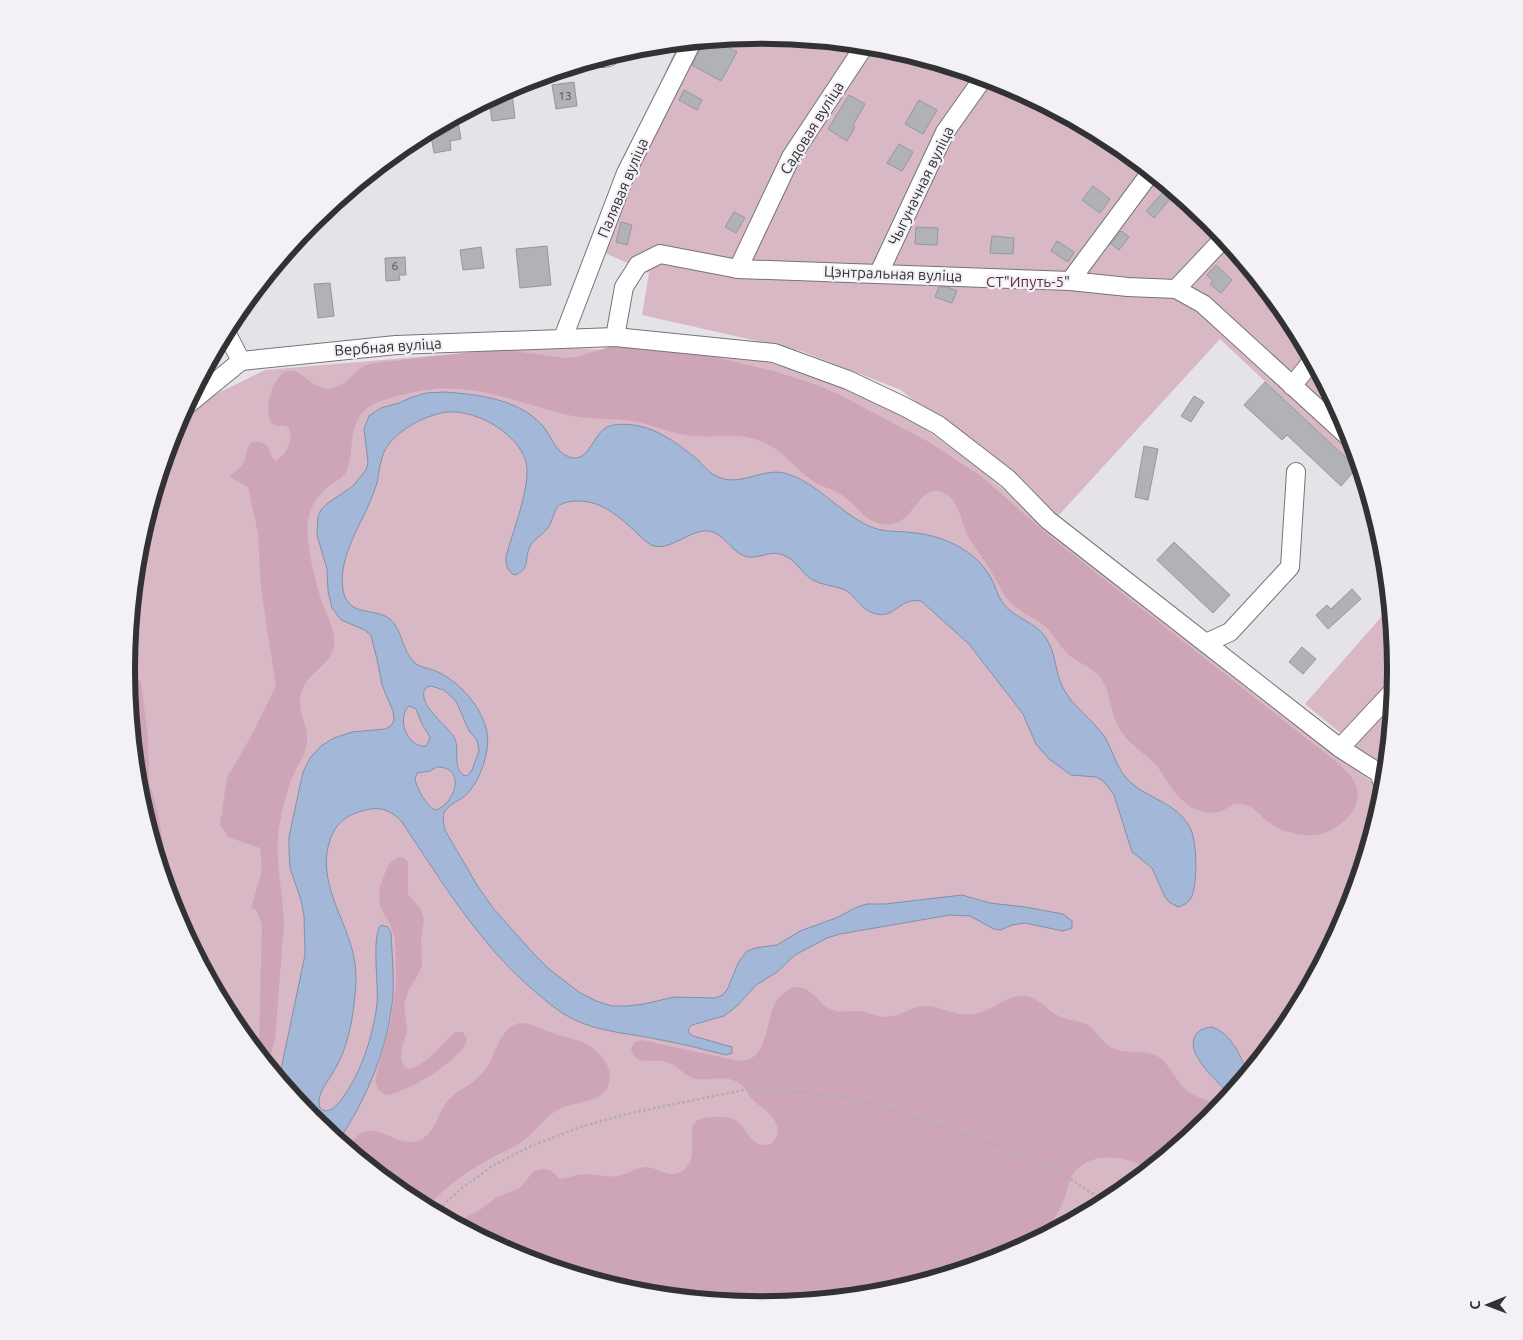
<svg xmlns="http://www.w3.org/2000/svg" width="1523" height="1340" font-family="Ubuntu,sans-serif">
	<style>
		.green { fill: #d8b8c5 }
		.forest { fill: #cda5b6 }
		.water { fill: #a3b8d9; stroke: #8190a7; fill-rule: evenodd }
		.building { fill: #b1b2b6; stroke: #96979b }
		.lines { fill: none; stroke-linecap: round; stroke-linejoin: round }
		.minor-casing { stroke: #757478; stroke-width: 20 }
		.path { stroke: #afadb1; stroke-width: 2.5; stroke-dasharray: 2.5 2.5; stroke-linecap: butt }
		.minor { stroke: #fff; stroke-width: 18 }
		.labels { text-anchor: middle; stroke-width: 4.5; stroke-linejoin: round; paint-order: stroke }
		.number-label { font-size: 12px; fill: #525154 }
		.street-label { font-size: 15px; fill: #323133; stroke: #f3f1f5 }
		.park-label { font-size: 15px; fill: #5e2b44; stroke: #f3f1f5 }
		.rim { fill: none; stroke: #323133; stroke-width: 6 }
	</style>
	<rect width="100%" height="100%" fill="#e5e3e8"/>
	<!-- green -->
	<g class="green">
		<path d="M762 35 886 47 1005 83 1115 142 1211 221 1290 317 1348 427 1362 473 1220 339 1058 516 901 390 801 351 642 315 649 273 590 246 678 43Z"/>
		<path d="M546 346 761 360 840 385 913 420 983 472 1073 550 1372 782 1380 807 1348 913 1289 1023 1210 1119 1114 1198 1004 1257 885 1293 761 1305 637 1293 518 1257 408 1198 312 1119 233 1023 175 913 139 794 127 670 139 546 171 439 202 401 265 370Z"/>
		<path d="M1390 607 1396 670 1387 771 1305 704Z"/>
	</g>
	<!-- forest -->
	<g class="forest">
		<path d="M609 347H628L702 354 774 371 820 386 838 394 927 441 981 476 1048 535 1339 764C1345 770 1353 777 1356 785 1365 810 1337 832 1315 835 1311 836 1300 835 1297 834 1287 832 1279 829 1271 824 1261 817 1253 804 1241 804 1232 803 1231 806 1224 810 1201 819 1183 804 1170 786 1165 778 1161 770 1154 763 1140 749 1126 743 1117 724 1109 707 1111 687 1096 673 1087 665 1075 661 1066 652 1057 643 1053 632 1042 624 1029 615 1015 610 1006 597 1000 589 997 581 992 573 985 559 974 548 967 534 961 521 959 502 946 494 916 477 915 535 878 523 862 519 856 504 842 495 832 488 820 487 810 479 795 468 784 452 767 444 737 429 716 440 686 435 667 432 651 424 632 421 611 418 589 420 568 415 504 400 466 376 397 396 385 400 373 402 364 411 346 430 356 452 346 472 341 481 332 482 325 489 319 495 313 504 310 512 302 533 315 581 322 602 327 616 336 630 334 646 331 665 308 673 302 690 295 709 309 726 307 744 305 757 296 767 292 778 286 792 283 808 280 822 273 859 283 888 284 923L275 1039 272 1052 269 1054H265L261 1050 259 1043 262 924 256 910 251 908 262 871 260 848 228 837 220 825 227 778 254 731 276 686 261 589 258 533 248 487 229 476C235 472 241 468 244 462 248 455 245 439 258 442 260 442 264 443 266 445 271 450 270 457 276 461 286 455 295 438 288 427 283 425 277 427 273 424 261 413 273 374 288 371 304 368 312 394 336 387 348 383 354 372 364 366 367 364 372 364 375 363L473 352 507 350 565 358 577 357Z"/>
		<path d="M127 676 141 681 148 739 149 781 158 813 168 873 167 889 139 794Z"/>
		<path d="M399 857 404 858 408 862V894L420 908 424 920 421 938 422 965 419 973 409 989 404 1004 407 1031 402 1048 401 1058 404 1067 410 1069C428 1063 441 1046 455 1032H463L467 1039C465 1058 405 1094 386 1095L378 1090 375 1080 391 1021 396 984 395 939 390 924 380 906 379 891 382 880 389 864Z"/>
		<path d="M793 987C813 986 815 1001 830 1009 839 1013 847 1011 856 1011 867 1011 876 1017 886 1017 899 1017 910 1008 922 1006 940 1005 956 1017 974 1014 992 1012 1004 995 1023 996 1038 996 1046 1010 1059 1016 1068 1021 1079 1020 1088 1025 1097 1031 1102 1043 1113 1048 1127 1055 1144 1049 1157 1056 1171 1064 1175 1081 1186 1090 1196 1099 1210 1099 1220 1108L1210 1119 1150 1169C1126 1156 1089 1149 1072 1176 1067 1184 1067 1193 1063 1202 1059 1213 1050 1221 1048 1233L1004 1257 885 1293 761 1305 637 1293 518 1257 456 1223 481 1209 497 1197 520 1188 534 1171 542 1169 550 1170 560 1179C569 1178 577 1174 586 1174 596 1174 606 1178 616 1176 627 1175 635 1168 645 1167 659 1167 668 1180 682 1171 705 1157 678 1121 705 1118 714 1117 727 1115 735 1120 748 1127 750 1150 770 1144 778 1138 780 1131 775 1121 770 1112 760 1107 753 1100 747 1093 744 1084 735 1081 722 1075 710 1081 697 1079 684 1077 676 1063 663 1061 652 1059 634 1066 631 1049L635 1042 642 1040 734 1060C768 1067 765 1023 775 1003 780 995 786 991 793 987Z"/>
		<path d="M519 1023C535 1023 544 1031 558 1035 570 1039 583 1040 593 1048 605 1058 615 1073 607 1088 598 1104 574 1101 560 1109 544 1116 537 1131 523 1141 515 1147 505 1151 497 1155 471 1169 446 1184 428 1208L408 1198 348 1148C372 1107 395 1154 422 1139 437 1130 438 1111 449 1099 460 1088 476 1083 485 1070 497 1054 498 1030 519 1023Z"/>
	</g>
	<!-- water -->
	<g class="water">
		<path d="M444 392C476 394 519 399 542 425 551 435 555 452 569 457 589 464 592 435 607 427 616 423 630 424 639 426 660 430 681 446 698 460 704 466 709 473 718 477 741 487 761 468 784 473 814 480 840 513 869 526 882 532 893 531 905 532 924 533 945 538 961 548 973 555 984 565 991 578 995 585 997 594 1002 602 1013 618 1035 621 1046 638 1056 653 1055 672 1063 688 1073 707 1092 719 1104 736 1112 748 1115 763 1123 774 1141 799 1178 800 1191 830 1197 844 1198 884 1191 898 1188 903 1184 905 1178 907L1169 902 1165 897 1152 868 1132 852 1114 795 1109 788 1103 781 1096 777 1071 775 1049 759 1036 744 1023 714 969 644 921 601C898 597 895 621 873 613 861 609 857 598 847 591 836 585 822 586 811 579 801 572 795 559 783 555 769 549 755 562 742 555 730 549 723 533 709 531 689 529 669 553 651 545 646 542 641 537 637 533 619 517 603 501 578 501 571 501 563 502 557 507 553 514 552 523 547 529 542 535 534 539 530 546 524 559 531 570 514 575 507 570 506 566 506 557 512 533 532 484 526 462 518 432 471 406 441 413 423 417 400 429 389 444 380 455 380 469 377 483 374 492 370 502 366 511 354 535 335 570 345 597 353 616 376 608 390 619 403 631 402 651 414 662 420 668 430 668 438 672 459 682 480 705 486 728 492 748 481 779 467 794 460 801 448 804 444 813 442 820 444 826 446 832L477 885 493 908 533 953 549 969 579 992 596 1001 612 1006H628L644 1004 674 997 715 998 723 995 728 988 738 963 747 951 755 948 777 945 800 931 836 918 857 907 867 904H885L962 895 990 903 1025 907 1063 914 1072 921V928L1063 931 1025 923 1012 925 1000 930 994 929 970 916 950 915 840 934 827 938 795 955 777 972 756 985 737 1006 724 1016 692 1025 689 1028 688 1032 693 1036 732 1047V1053L726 1055C702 1049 679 1043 656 1039 631 1034 605 1032 582 1023 563 1016 547 1002 532 989 478 942 442 882 402 822 392 811 381 806 366 810 348 814 336 822 330 840 317 878 342 913 352 949 356 964 357 979 355 994 353 1020 347 1052 332 1074 326 1085 316 1094 320 1108 328 1115 335 1107 341 1100 361 1074 373 1036 377 1004 379 987 371 936 381 925L388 927 391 933C392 954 394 974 393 994 389 1046 367 1098 339 1140L312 1119 279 1079 305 955 304 915 301 900 290 868 289 851V837L303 772 310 758 321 746 334 738 352 732 385 729 391 726 394 720 393 711 382 685 377 659 371 636 365 630 341 620 332 608 328 591 327 569 317 535 318 517 321 510 328 503 353 486 366 470 368 462 364 429 369 416 381 408 399 403 410 398 426 393ZM431 686 444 690 456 701 469 731 477 740 479 751 472 770 467 776C451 773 460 749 455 739 448 725 420 708 424 691L427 687ZM409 706 416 709 422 724 430 737 428 743 426 746C407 748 396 718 409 706ZM437 767C468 767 454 806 435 810 426 805 417 789 415 779L417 773 430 771Z"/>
		<path d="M1212 1027C1232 1034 1240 1055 1248 1074L1230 1095C1219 1082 1185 1055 1195 1036 1199 1029 1205 1028 1212 1027Z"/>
	</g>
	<!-- building -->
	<g class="building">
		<path d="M714 40 737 52 721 81 692 65 704 41Z"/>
		<path d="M574 82 577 106 556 109 552 85Z"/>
		<path d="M684 90 702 100 697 110 679 100Z"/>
		<path d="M512 93 515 118 492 121 489 99 497 95Z"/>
		<path d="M849 95 865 104 853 125 855 127 847 141 828 129Z"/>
		<path d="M919 100 937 110 923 134 905 124Z"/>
		<path d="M457 116 461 139 450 141 451 150 434 153 430 130Z"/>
		<path d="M899 144 913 152 902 171 887 163Z"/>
		<path d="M1093 186 1110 199 1100 213 1082 200Z"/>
		<path d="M1168 187 1175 193 1154 218 1146 211Z"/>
		<path d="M734 212 745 218 736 233 725 227Z"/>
		<path d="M621 222 632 225 627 245 616 242Z"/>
		<path d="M916 227 938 228 937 245 915 244Z"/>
		<path d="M1121 231 1129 237 1119 250 1111 244Z"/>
		<path d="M992 236 1014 238 1013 254 990 253Z"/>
		<path d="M1057 241 1074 252 1068 262 1051 251Z"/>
		<path d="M547 246 551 285 520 288 516 249Z"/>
		<path d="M481 247 484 268 463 270 460 250Z"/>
		<path d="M405 257 406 275H399L400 280 386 281 385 258Z"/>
		<path d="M1216 265 1232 280 1221 293 1210 284 1213 281 1207 275Z"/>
		<path d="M330 283 334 316 318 318 314 284Z"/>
		<path d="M939 287H948L957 291 952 303 935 297Z"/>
		<path d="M1265 382 1357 468 1341 486 1287 435 1282 440 1244 405Z"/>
		<path d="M1194 396 1204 402 1191 422 1181 416Z"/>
		<path d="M1144 446 1158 449 1148 500 1135 497Z"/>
		<path d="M1174 542 1230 595 1213 613 1157 560Z"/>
		<path d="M1352 589 1361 599 1328 629 1316 615 1327 605 1331 609Z"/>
		<path d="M1302 647 1316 659 1303 674 1289 662Z"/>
	</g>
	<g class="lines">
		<defs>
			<g id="minor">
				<path d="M603 58 609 57"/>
				<path d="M738 269 791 157 865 45"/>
				<path d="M879 273 945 132 984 77"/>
				<path d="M1070 281 1151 172"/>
				<path d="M1176 289 1224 238"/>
				<path d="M226 332 241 361"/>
				<path d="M615 337 624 287 638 265 660 254 738 269 1070 281 1128 287 1176 289 1203 304 1352 440"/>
				<path d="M563 338 626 173 692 42"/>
				<path d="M241 361 396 345 615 337 774 353 848 380 903 406 938 425 1008 479 1048 520 1340 748 1379 773 1385 789"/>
				<path d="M1292 386 1313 360"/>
				<path d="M186 406 241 361"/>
				<path d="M1206 643 1230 632 1290 567 1296 472"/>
				<path d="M1340 748 1395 689"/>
			</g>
		</defs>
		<!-- minor casing -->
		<use href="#minor" class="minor-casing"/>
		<!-- path -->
		<path class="path" d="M435 1212 461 1189 492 1166 531 1146 580 1127 626 1114 744 1090 790 1091 841 1097 887 1108 1006 1149 1053 1168 1106 1202"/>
		<!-- minor -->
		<use href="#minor" class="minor"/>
	</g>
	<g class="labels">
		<!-- number labels -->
		<g class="number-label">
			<text x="565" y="100">13</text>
			<text x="395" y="270">6</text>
		</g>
		<!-- street labels -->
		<g class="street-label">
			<text transform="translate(812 128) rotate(-58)" y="5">Садовая вуліца</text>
			<text transform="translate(921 186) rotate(-64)" y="5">Чыгуначная вуліца</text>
			<text transform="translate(623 188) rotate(-67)" y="5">Палявая вуліца</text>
			<text transform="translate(893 274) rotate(2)" y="5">Цэнтральная вуліца</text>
			<text transform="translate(388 347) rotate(-4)" y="5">Вербная вуліца</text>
		</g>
		<!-- park labels -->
		<g class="park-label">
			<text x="1028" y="287">СТ"Ипуть-5"</text>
		</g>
	</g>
	<!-- crop -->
	<path d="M0 0H1523V1340H0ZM135 670a626 626 0 1 1 1252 0a626 626 0 1 1-1252 0Z" fill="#f3f1f5" fill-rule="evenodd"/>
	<path class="rim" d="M135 670a626 626 0 1 1 1252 0a626 626 0 1 1-1252 0Z"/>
	<!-- north arrow -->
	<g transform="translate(1488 1305) rotate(269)" stroke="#f3f1f5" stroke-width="4" paint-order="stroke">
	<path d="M0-4L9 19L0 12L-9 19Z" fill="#323133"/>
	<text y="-8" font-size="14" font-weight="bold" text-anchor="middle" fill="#323133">С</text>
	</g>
</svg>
